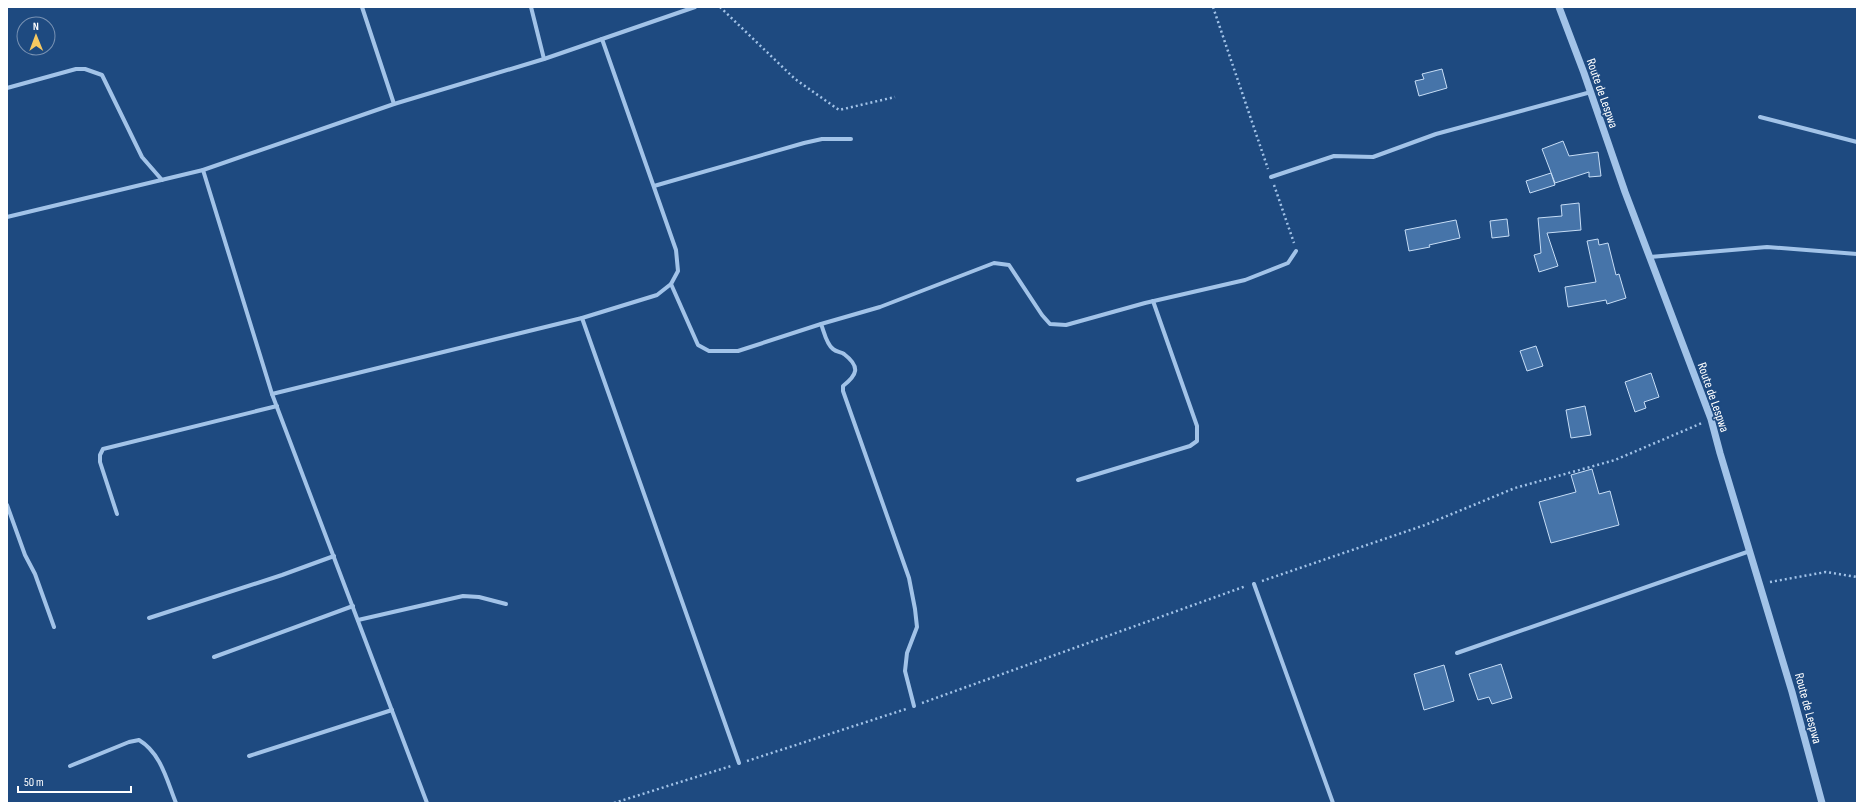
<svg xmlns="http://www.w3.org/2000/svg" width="1864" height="810" font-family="'Sofia Sans Condensed',sans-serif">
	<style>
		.building { fill: #4674a9; stroke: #c6ddf6 }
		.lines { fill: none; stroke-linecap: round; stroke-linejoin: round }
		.path { stroke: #a2c3e8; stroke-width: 2.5; stroke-dasharray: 2 3; stroke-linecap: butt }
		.minor { stroke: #a2c3e8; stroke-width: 4 }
		.tertiary { stroke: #a2c3e8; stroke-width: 7 }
		.labels { text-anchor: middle; stroke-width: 3.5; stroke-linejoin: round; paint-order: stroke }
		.street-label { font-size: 13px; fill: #fff; stroke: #1e4a80 }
	</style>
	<rect width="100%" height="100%" fill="#1e4a80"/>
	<!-- building -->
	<g class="building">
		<path d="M1442 69 1447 88 1419 96 1415 81 1424 79 1422 74Z"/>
		<path d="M1563 141 1569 156 1598 152 1601 176 1589 177V172L1555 183 1542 149Z"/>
		<path d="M1551 173 1555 185 1530 193 1526 181Z"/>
		<path d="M1579 203 1581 230 1547 233 1558 266 1539 272 1534 255 1541 253 1538 218 1562 216 1561 205Z"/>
		<path d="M1507 219 1509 236 1492 238 1490 221Z"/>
		<path d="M1456 220 1460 238 1429 245 1430 247 1409 251 1405 230Z"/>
		<path d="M1598 239 1599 245 1608 243 1616 275 1619 274 1626 298 1607 304 1606 300 1568 307 1565 287 1596 282 1587 241Z"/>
		<path d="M1536 346 1543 366 1527 371 1520 351Z"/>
		<path d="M1651 373 1659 397 1644 402 1646 408 1635 412 1625 382Z"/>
		<path d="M1585 406 1591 435 1571 438 1566 410Z"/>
		<path d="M1592 469 1599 494 1610 491 1619 525 1551 543 1539 502 1576 492 1571 475Z"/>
		<path d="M1501 664 1512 698 1492 704 1489 697 1478 700 1469 674Z"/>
		<path d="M1444 665 1454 701 1424 710 1414 674Z"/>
	</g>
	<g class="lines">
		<!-- path -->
		<g class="path">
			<path d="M720 7 795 79 839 110 895 97"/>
			<path d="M1213 7 1268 169"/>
			<path d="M1274 185 1294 243"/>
			<path d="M1262 581 1425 525 1515 488 1615 460 1702 423"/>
			<path d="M1770 582 1826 572 1857 577"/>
			<path d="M922 703 1246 586"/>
			<path d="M747 761 906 709"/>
			<path d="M614 803 731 766"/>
		</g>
		<!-- minor -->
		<g class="minor">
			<path d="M362 7 394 104"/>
			<path d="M531 7 544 59"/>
			<path d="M7 88 76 69H85L102 75 142 157 162 180"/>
			<path d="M1760 117 1857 142"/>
			<path d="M203 170 272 394 427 803"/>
			<path d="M1271 177 1334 156 1373 157 1436 134 1591 92"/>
			<path d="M654 186 804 143 822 139H851"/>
			<path d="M7 217 203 170 394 104 544 59 695 7"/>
			<path d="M1650 257 1767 247 1857 254"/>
			<path d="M671 284 698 345 709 351H738L821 324 880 307 994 263 1009 265 1042 315 1050 324 1066 325 1145 303 1245 280 1288 263 1296 251"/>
			<path d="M582 318 739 763"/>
			<path d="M821 324C824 331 826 344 833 349 836 352 841 352 844 354 861 367 857 375 843 386V391L909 578 915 609 917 627 907 653 905 671 914 706"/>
			<path d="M272 394 582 318 657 295 671 284 678 271 676 250 602 39"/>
			<path d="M1078 480 1190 446 1197 441V426L1153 301"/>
			<path d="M7 505 25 555 35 574 54 627"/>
			<path d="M117 514 100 462V455L103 449 277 406"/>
			<path d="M1254 584 1333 803"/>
			<path d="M149 618 282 575 334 556"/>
			<path d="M358 620 463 596 479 597 506 604"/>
			<path d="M1457 653 1750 551"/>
			<path d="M214 657 353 606"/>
			<path d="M249 756 392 710"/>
			<path d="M70 766 129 742 139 740C161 753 167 781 176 803"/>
		</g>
		<!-- tertiary -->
		<path class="tertiary" d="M1559 7 1584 73 1625 192 1711 419 1720 453 1792 692 1822 803"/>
	</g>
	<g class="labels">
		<!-- street labels -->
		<g class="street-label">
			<text transform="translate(1603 93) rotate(71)" y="5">Route de Lespwa</text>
			<text transform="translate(1714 397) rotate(71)" y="5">Route de Lespwa</text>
			<text transform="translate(1809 708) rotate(75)" y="5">Route de Lespwa</text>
		</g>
	</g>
	<!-- border -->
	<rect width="1864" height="810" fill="none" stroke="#ffffff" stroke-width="16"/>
	<!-- north arrow -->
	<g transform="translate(36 36) rotate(359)"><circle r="19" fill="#1e4a80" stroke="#7892b3"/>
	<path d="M0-3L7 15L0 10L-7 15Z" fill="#f7c961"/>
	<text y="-6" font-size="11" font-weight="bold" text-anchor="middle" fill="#ffffff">N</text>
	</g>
	<!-- scale -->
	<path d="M18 786v6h113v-6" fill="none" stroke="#ffffff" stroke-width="2"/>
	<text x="24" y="786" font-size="12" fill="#ffffff" stroke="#1e4a80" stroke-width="3" paint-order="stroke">50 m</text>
</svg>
